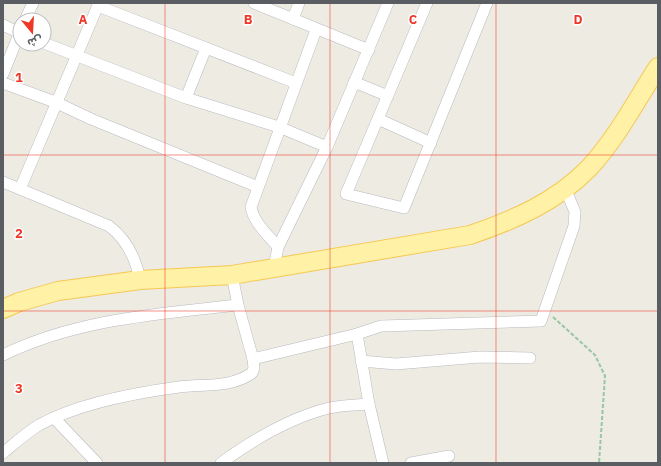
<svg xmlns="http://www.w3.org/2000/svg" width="661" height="466" font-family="'IBM Plex Sans','Noto Sans Arabic',sans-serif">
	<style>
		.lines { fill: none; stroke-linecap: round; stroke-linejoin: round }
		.street-casing { stroke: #b7babf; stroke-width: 12 }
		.primary-casing { stroke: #f5c853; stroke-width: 20 }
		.path { stroke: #96c7a4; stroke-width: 2; stroke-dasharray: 4 2; stroke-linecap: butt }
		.street { stroke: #fff; stroke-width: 11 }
		.primary { stroke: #fff1a5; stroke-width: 18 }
		.grid { fill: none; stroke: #ee3727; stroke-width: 1; stroke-opacity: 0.55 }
		.grid-label { font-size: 13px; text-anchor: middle; font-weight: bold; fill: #ee3727; stroke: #fff; stroke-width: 3; stroke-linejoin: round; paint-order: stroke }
	</style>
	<rect width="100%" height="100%" fill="#eeebe2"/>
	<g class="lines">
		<defs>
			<g id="street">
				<path d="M254 3 369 50"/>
				<path d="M427 3 346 194 404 208 487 3"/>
				<path d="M98 6 296 83"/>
				<path d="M293 19 299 3"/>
				<path d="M25 20 33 3"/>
				<path d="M3 25 20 33"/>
				<path d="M44 43 186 98 279 127 327 147"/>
				<path d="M3 74 20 32"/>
				<path d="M354 82 388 96"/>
				<path d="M3 83 55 102 91 119 258 187"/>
				<path d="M186 98 206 48"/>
				<path d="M378 119 431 143"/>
				<path d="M3 182 109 226C126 239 136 259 140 280"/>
				<path d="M20 189 99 3"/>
				<path d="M278 247C269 236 253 222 251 207L316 30"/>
				<path d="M274 268 278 247 327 147 388 3"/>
				<path d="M357 334 369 404 383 463"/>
				<path d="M3 355C77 319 158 314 238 305"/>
				<path d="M253 359 357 334 381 326 541 321 574 226 575 212 565 188"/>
				<path d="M361 361 396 364 480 357 530 358"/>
				<path d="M54 418 97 463"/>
				<path d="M3 453C15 443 26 433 39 425 79 403 134 393 179 387 204 384 231 388 252 373L254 368 253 359 238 305 232 275"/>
				<path d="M221 463C254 439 289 418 329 408 342 405 356 405 369 404"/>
				<path d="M411 463 449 456"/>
			</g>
			<path id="primary" d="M3 309 19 302 58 291 140 280 232 275 470 235C514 220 556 202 589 168 616 139 636 101 658 67"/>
		</defs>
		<!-- street casing -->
		<use href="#street" class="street-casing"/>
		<!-- primary casing -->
		<use href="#primary" class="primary-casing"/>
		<!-- path -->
		<path class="path" d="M553 317 595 355 605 376 599 463"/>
		<!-- street -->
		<use href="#street" class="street"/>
		<!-- primary -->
		<use href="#primary" class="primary"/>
	</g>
	<!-- grid -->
	<path class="grid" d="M165 3V463M330 3V463M496 3V463M3 155H658M3 311H658"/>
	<g class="grid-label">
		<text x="83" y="24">A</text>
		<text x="248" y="24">B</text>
		<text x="413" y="24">C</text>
		<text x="578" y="24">D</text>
		<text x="19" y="82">1</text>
		<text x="19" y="238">2</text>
		<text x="19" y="393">3</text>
	</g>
	<!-- border -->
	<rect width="661" height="466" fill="none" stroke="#5a5e63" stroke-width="8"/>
	<!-- north arrow -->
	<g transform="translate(32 32) rotate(162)"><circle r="19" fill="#ffffff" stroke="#bdbfc1"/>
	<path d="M0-3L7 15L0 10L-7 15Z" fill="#ee3727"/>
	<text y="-6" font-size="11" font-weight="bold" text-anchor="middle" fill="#5a5e63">ش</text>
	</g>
</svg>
